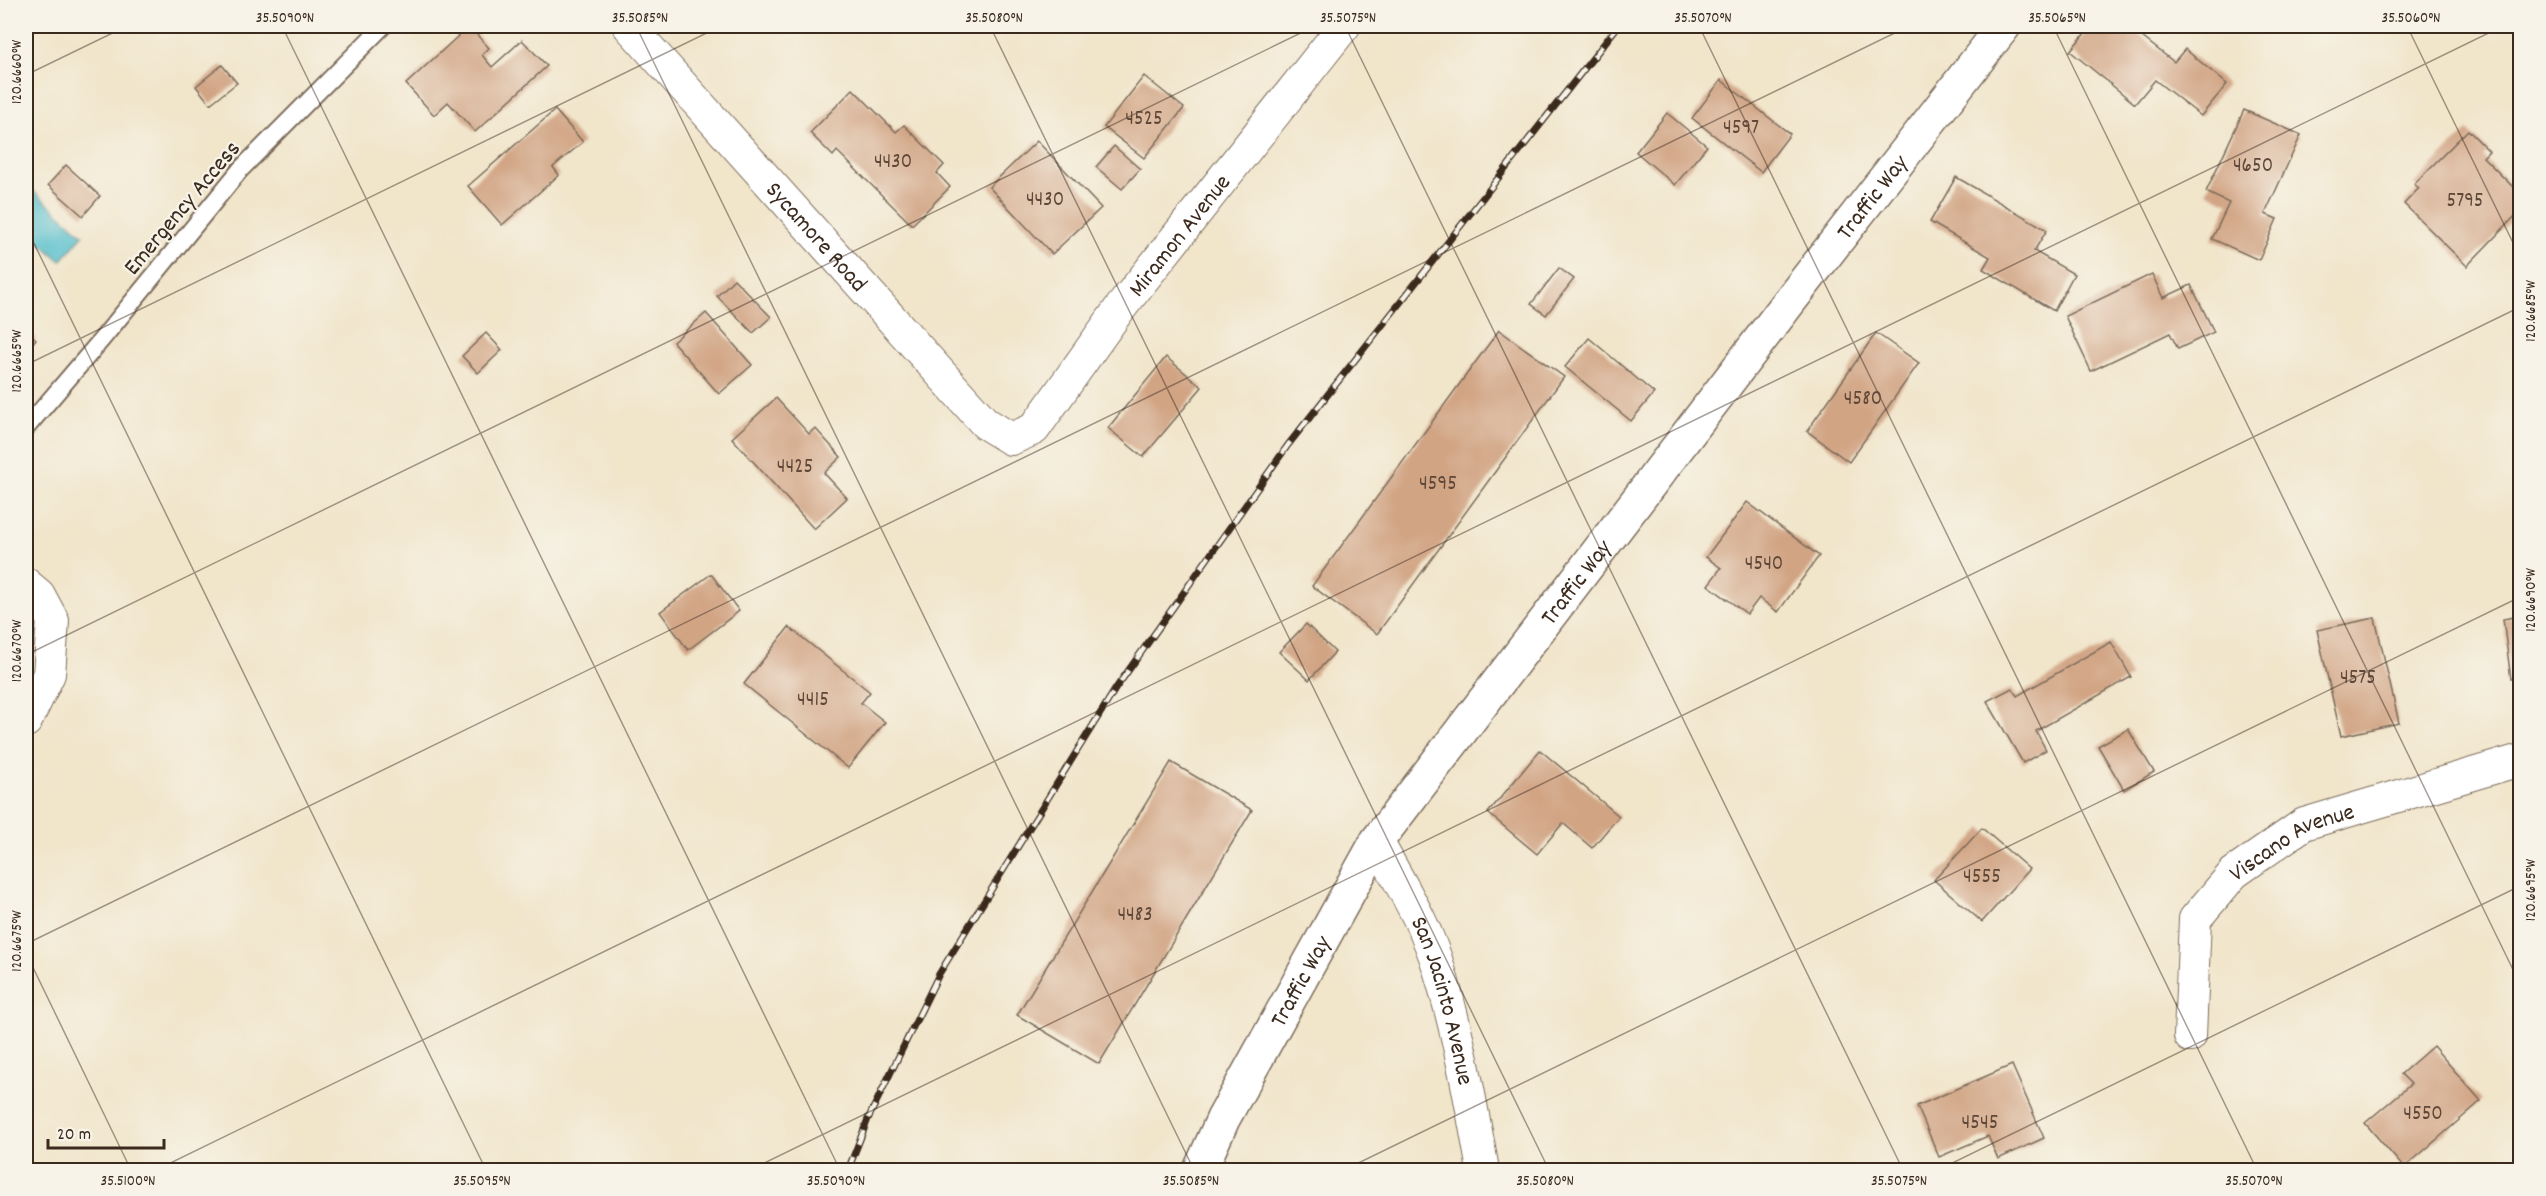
<svg xmlns="http://www.w3.org/2000/svg" width="2546" height="1196" font-family="Dekko,sans-serif">
	<style>
		.water { fill: #51bdcc; stroke: #467475; stroke-width: 1.5 }
		.building { fill: #d1a484 }
		.lines { fill: none; stroke-linecap: round; stroke-linejoin: round }
		.service-casing { stroke: #7b6b5a; stroke-width: 20 }
		.minor-casing { stroke: #7b6b5a; stroke-width: 34 }
		.tertiary-casing { stroke: #7b6b5a; stroke-width: 36 }
		.service { stroke: #fff; stroke-width: 16 }
		.minor { stroke: #fff; stroke-width: 32 }
		.tertiary { stroke: #fff; stroke-width: 33 }
		.rail-casing { stroke: #3b2a1e; stroke-width: 7 }
		.rail { stroke: #f7f3e8; stroke-width: 4.5; stroke-dasharray: 14; stroke-linecap: butt }
		.ticks { fill: none; stroke: #3b2a1e; stroke-width: 1.5; stroke-opacity: 0.45 }
		.labels { text-anchor: middle; stroke-width: 4.5; stroke-linejoin: round; paint-order: stroke }
		.number-label { font-size: 21px; fill: #604838 }
		.street-label { font-size: 24px; fill: #3b2a1e; stroke: #f7f3e8 }
		.neatline { fill: none; stroke: #3b2a1e; stroke-width: 2 }
		.ticks-label { font-size: 15px; text-anchor: middle; fill: #3b2a1e }
	</style>
	<rect width="100%" height="100%" fill="#f7f3e8"/>
	<filter id="ink" filterUnits="userSpaceOnUse"><feTurbulence type="fractalNoise" baseFrequency=".0167" numOctaves="2"/><feDisplacementMap in="SourceGraphic" scale="12" xChannelSelector="R" yChannelSelector="G"/><feConvolveMatrix kernelMatrix="1 2 1 2 8 2 1 2 1" color-interpolation-filters="sRGB"/></filter>
	<filter id="wash" filterUnits="userSpaceOnUse"><feTurbulence type="fractalNoise" baseFrequency=".008" numOctaves="4" result="noise"/><feDisplacementMap in="SourceGraphic" scale="24" xChannelSelector="R" yChannelSelector="G"/><feGaussianBlur stdDeviation="1.35" result="paint"/><feColorMatrix in="noise" values="0 0 0 0 0 0 0 0 0 0 0 0 0 0 0 0 0 1.4 0 .05"/><feComposite in="paint" operator="in"/></filter>
	<g filter="url(#wash)">
		<rect width="100%" height="100%" fill="#f1e5ca"/>
		<!-- water -->
		<path class="water" d="M30 188 83 235 61 261 26 231V194Z"/>
		<g id="blocks">
			<!-- building -->
			<g class="building">
				<path d="M469 26 489 48 482 55 492 67 522 40 547 66 475 132 448 102 434 115 406 84Z"/>
				<path d="M2091 26H2128L2174 62 2185 49 2227 84 2201 116 2155 80 2135 104 2070 51Z"/>
				<path d="M222 65 237 83 210 104 196 86Z"/>
				<path d="M1144 76 1184 108 1144 158 1104 127Z"/>
				<path d="M1721 80 1790 134 1761 172 1692 118Z"/>
				<path d="M853 89 896 132 904 125 944 165 937 173 950 187 912 225 837 151 833 156 810 133Z"/>
				<path d="M555 110 583 142 553 167 559 175 502 225 468 186Z"/>
				<path d="M2244 110 2301 135 2265 214 2277 219 2259 260 2212 239 2229 203 2206 192Z"/>
				<path d="M1667 113 1707 146 1675 185 1636 152Z"/>
				<path d="M2468 130 2489 151 2483 157 2520 194V211L2467 266 2404 204 2419 188 2414 184Z"/>
				<path d="M1037 141 1101 208 1052 254 989 187Z"/>
				<path d="M1114 146 1140 169 1122 189 1096 167Z"/>
				<path d="M66 165 100 196 83 216 48 185Z"/>
				<path d="M1956 177 2047 230 2034 251 2074 274 2054 311 1983 269 1990 257 1930 222Z"/>
				<path d="M1559 268 1574 279 1546 315 1531 304Z"/>
				<path d="M2152 274 2163 298 2191 285 2214 332 2178 349 2170 333 2091 371 2065 316Z"/>
				<path d="M734 279 771 317 753 333 717 296Z"/>
				<path d="M706 313 752 365 719 394 673 342Z"/>
				<path d="M26 330 36 339 26 351Z"/>
				<path d="M1499 330 1564 377 1377 634 1312 586Z"/>
				<path d="M486 333 502 350 478 373 462 356Z"/>
				<path d="M1876 333 1919 363 1849 462 1807 431Z"/>
				<path d="M1589 338 1654 393 1631 421 1565 367Z"/>
				<path d="M1166 357 1202 387 1143 457 1108 428Z"/>
				<path d="M776 398 809 434 815 428 841 457 824 473 847 498 814 529 732 438Z"/>
				<path d="M1747 502 1819 556 1778 612 1759 598 1747 614 1708 585 1721 568 1706 557Z"/>
				<path d="M711 574 739 611 688 650 660 612Z"/>
				<path d="M2520 616V677L2511 679 2503 619Z"/>
				<path d="M2375 618 2399 723 2341 736 2317 630Z"/>
				<path d="M1306 624 1335 652 1309 680 1279 652Z"/>
				<path d="M789 627 870 692 861 703 885 722 848 768 744 684Z"/>
				<path d="M2111 642 2131 677 2036 731 2046 750 2023 763 1987 701 2012 688 2017 696Z"/>
				<path d="M2128 729 2154 772 2124 790 2098 746Z"/>
				<path d="M1540 750 1619 816 1592 848 1563 823 1537 854 1488 813Z"/>
				<path d="M1171 762 1252 810 1099 1064 1017 1015Z"/>
				<path d="M1982 828 2029 869 1982 922 1934 880Z"/>
				<path d="M2433 1046 2481 1101 2404 1168 2365 1123 2411 1084 2401 1074Z"/>
				<path d="M2012 1065 2044 1138 1998 1159 1988 1136 1939 1157 1917 1106Z"/>
			</g>
		</g>
	</g>
	<g filter="url(#ink)">
		<use href="#blocks" fill-opacity="0" stroke="#7b6b5a" stroke-width="1.5"/>
		<g class="lines">
			<defs>
				<path id="service" d="M26 428 102 339 240 170 383 26"/>
				<g id="minor">
					<path id="s1" d="M629 26 985 423 1011 439 1034 429 1118 311 1344 26"/>
					<path d="M26 584 39 595 53 621 49 674 26 721"/>
					<path id="s2" d="M1377 841C1399 882 1426 924 1439 969 1459 1035 1471 1103 1483 1170"/>
					<path id="s3" d="M2190 1036 2195 919 2234 873 2304 824 2520 760"/>
				</g>
				<g id="tertiary">
					<path id="s4" d="M1200 1170 1223 1119 1377 841 1789 302 2004 26"/>
				</g>
			</defs>
			<!-- service casing -->
			<use href="#service" class="service-casing"/>
			<!-- minor casing -->
			<use href="#minor" class="minor-casing"/>
			<!-- tertiary casing -->
			<use href="#tertiary" class="tertiary-casing"/>
			<!-- service -->
			<use href="#service" class="service"/>
			<!-- minor -->
			<use href="#minor" class="minor"/>
			<!-- tertiary -->
			<use href="#tertiary" class="tertiary"/>
			<defs>
				<path id="rail" d="M848 1170 868 1119 939 974 1116 688 1288 445 1618 26"/>
			</defs>
			<!-- rail casing -->
			<use href="#rail" class="rail-casing"/>
			<!-- rail -->
			<use href="#rail" class="rail"/>
		</g>
	</g>
	<!-- ticks -->
	<path class="ticks" d="M282 26 840 1170M636 26 1194 1170M990 26 1549 1170M1345 26 1903 1170M1699 26 2257 1170M2053 26 2520 984M2407 26 2520 257M26 75 127 26M26 227 486 1170M26 365 721 26M26 655 1315 26M26 944 1909 26M26 953 131 1170M156 1170 2503 26M750 1170 2520 307M1344 1170 2520 597M1938 1170 2520 886"/>
	<g class="labels">
		<!-- number labels -->
		<g class="number-label">
			<text x="1144" y="124">4525</text>
			<text x="1741" y="133">4597</text>
			<text x="893" y="167">4430</text>
			<text x="2253" y="171">4650</text>
			<text x="1045" y="205">4430</text>
			<text x="2465" y="206">5795</text>
			<text x="1863" y="404">4580</text>
			<text x="795" y="472">4425</text>
			<text x="1438" y="489">4595</text>
			<text x="1764" y="569">4540</text>
			<text x="2358" y="683">4575</text>
			<text x="813" y="705">4415</text>
			<text x="1982" y="882">4555</text>
			<text x="1135" y="920">4483</text>
			<text x="2423" y="1119">4550</text>
			<text x="1980" y="1128">4545</text>
		</g>
		<!-- street labels -->
		<g class="street-label">
			<text dy="8" stroke="none"><textPath href="#s4" startOffset="1186">Traffic Way</textPath></text>
			<text transform="translate(181 207) rotate(-50)" y="8">Emergency Access</text>
			<text dy="8" stroke="none"><textPath href="#s1" startOffset="831">Miramon Avenue</textPath></text>
			<text dy="8" stroke="none"><textPath href="#s1" startOffset="282">Sycamore Road</textPath></text>
			<text dy="8" stroke="none"><textPath href="#s4" startOffset="700">Traffic Way</textPath></text>
			<text dy="8" stroke="none"><textPath href="#s3" startOffset="244">Viscano Avenue</textPath></text>
			<text dy="8" stroke="none"><textPath href="#s4" startOffset="214">Traffic Way</textPath></text>
			<text dy="8" stroke="none"><textPath href="#s2" startOffset="174">San Jacinto Avenue</textPath></text>
		</g>
	</g>
	<!-- margin -->
	<rect width="2546" height="1196" fill="none" stroke="#f7f3e8" stroke-width="66"/>
	<!-- scale -->
	<path d="M48 1139v9h116v-9" fill="none" stroke="#3b2a1e" stroke-width="3"/>
	<text x="57" y="1139" font-size="18" fill="#3b2a1e" stroke="#f7f3e8" stroke-width="4.5" paint-order="stroke">20 m</text>
	<rect x="33" y="33" width="2480" height="1130" class="neatline"/>
	<g class="ticks-label">
		<text x="285" y="22">35.5090°N</text>
		<text x="640" y="22">35.5085°N</text>
		<text x="994" y="22">35.5080°N</text>
		<text x="1348" y="22">35.5075°N</text>
		<text x="1703" y="22">35.5070°N</text>
		<text x="2057" y="22">35.5065°N</text>
		<text x="2411" y="22">35.5060°N</text>
		<text transform="translate(16 72) rotate(-90)" y="5">120.6660°W</text>
		<text transform="translate(2530 311) rotate(-90)" y="5">120.6685°W</text>
		<text transform="translate(16 361) rotate(-90)" y="5">120.6665°W</text>
		<text transform="translate(2530 600) rotate(-90)" y="5">120.6690°W</text>
		<text transform="translate(16 651) rotate(-90)" y="5">120.6670°W</text>
		<text transform="translate(2530 890) rotate(-90)" y="5">120.6695°W</text>
		<text transform="translate(16 941) rotate(-90)" y="5">120.6675°W</text>
		<text x="128" y="1185">35.5100°N</text>
		<text x="482" y="1185">35.5095°N</text>
		<text x="836" y="1185">35.5090°N</text>
		<text x="1191" y="1185">35.5085°N</text>
		<text x="1545" y="1185">35.5080°N</text>
		<text x="1899" y="1185">35.5075°N</text>
		<text x="2254" y="1185">35.5070°N</text>
	</g>
</svg>
